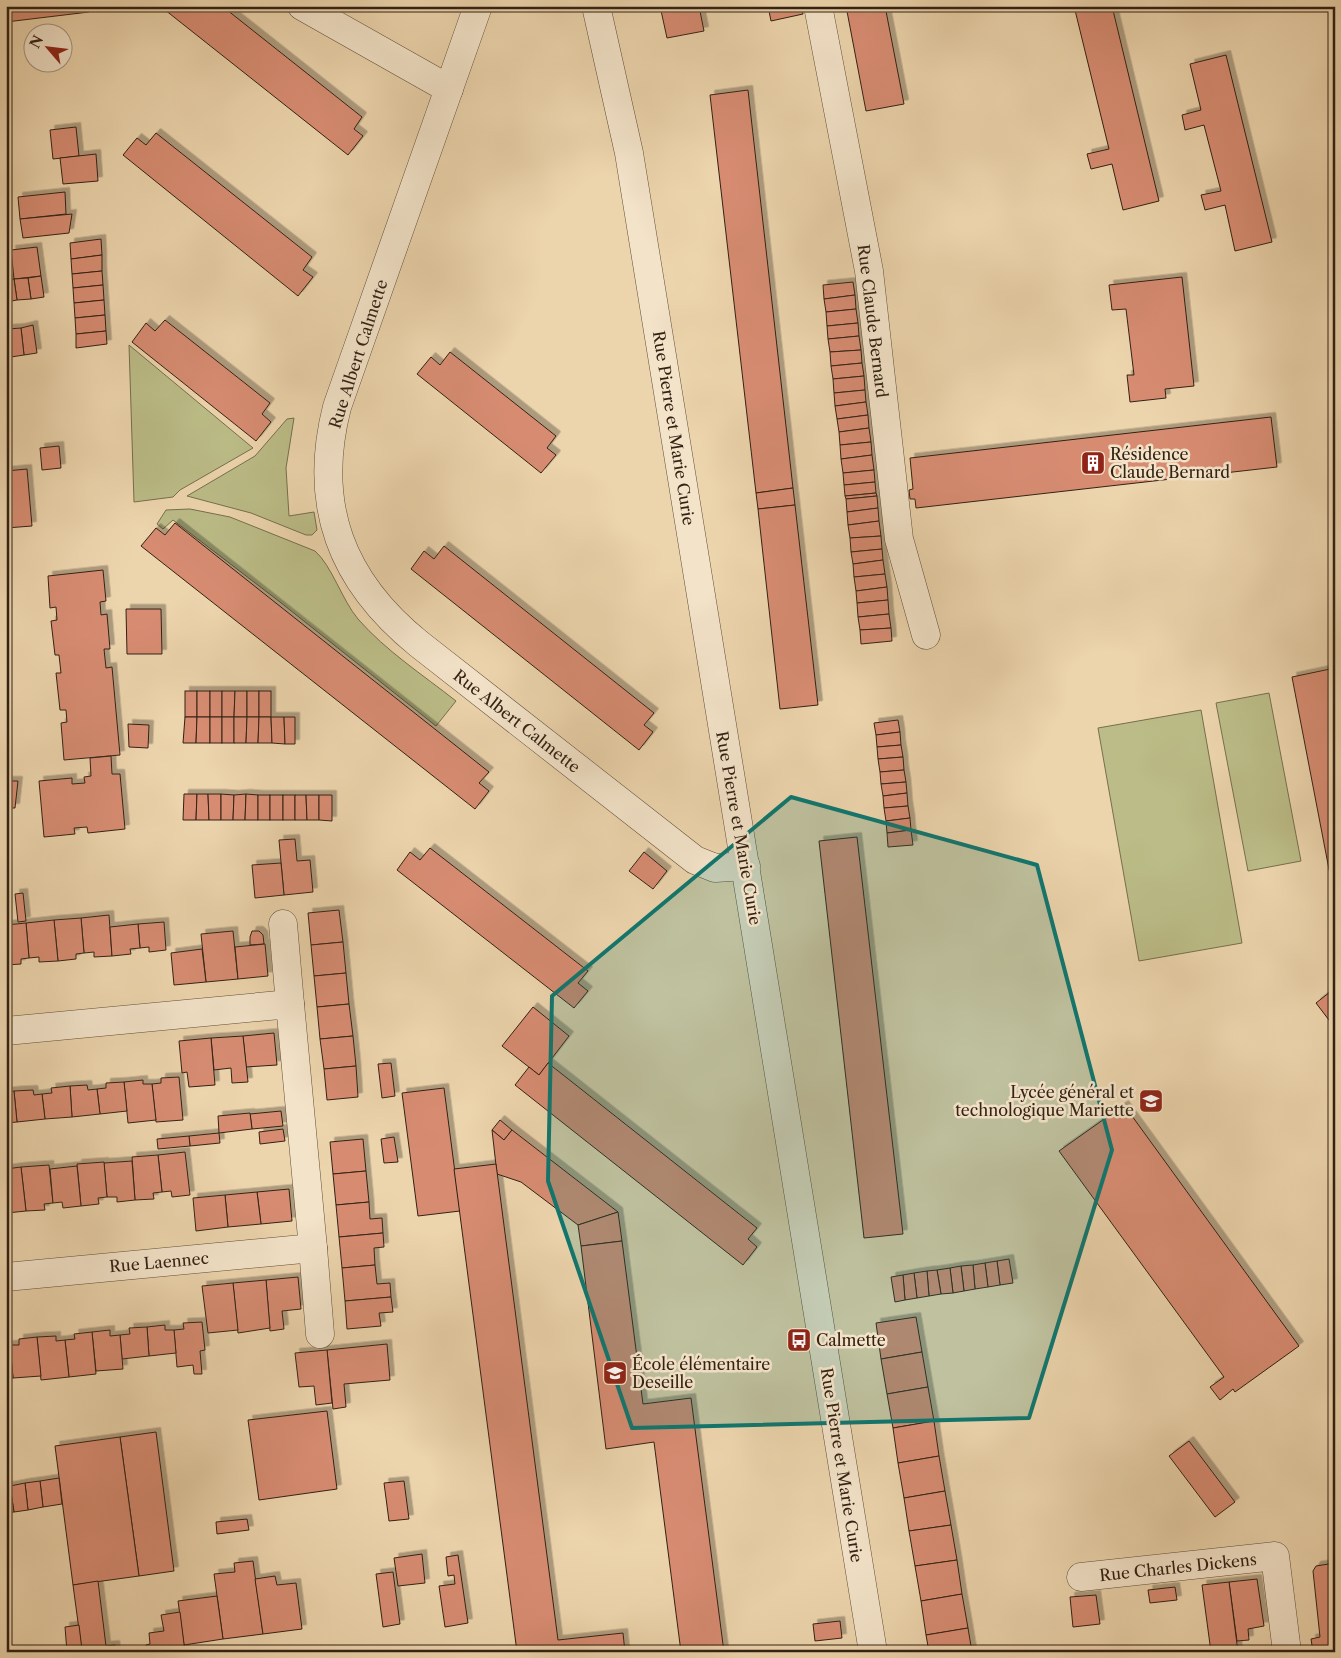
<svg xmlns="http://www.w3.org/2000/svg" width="1341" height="1658" font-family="'Libre Caslon Text',serif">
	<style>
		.green { fill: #bbbc87; stroke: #776e4e }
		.building { fill: #d78c72; stroke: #332114; filter: url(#shadow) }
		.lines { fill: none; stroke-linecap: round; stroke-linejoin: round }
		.minor-casing { stroke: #614e3a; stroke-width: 29 }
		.minor { stroke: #f3e3c9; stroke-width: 28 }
		.marked { fill: #0f766e; fill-opacity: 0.2; stroke: #0f766e; stroke-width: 4; stroke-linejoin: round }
		.labels { text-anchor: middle; stroke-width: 5; stroke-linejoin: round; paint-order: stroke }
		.street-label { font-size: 16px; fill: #332114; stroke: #f3e3c9 }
		.poi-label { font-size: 16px; fill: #332114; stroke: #f3e3c9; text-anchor: start }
	</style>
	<defs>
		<filter id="shadow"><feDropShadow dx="4.5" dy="-4.5" stdDeviation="0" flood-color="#0004"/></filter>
	</defs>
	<rect width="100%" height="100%" fill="#ecd4ac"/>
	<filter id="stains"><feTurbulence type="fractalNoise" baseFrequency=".004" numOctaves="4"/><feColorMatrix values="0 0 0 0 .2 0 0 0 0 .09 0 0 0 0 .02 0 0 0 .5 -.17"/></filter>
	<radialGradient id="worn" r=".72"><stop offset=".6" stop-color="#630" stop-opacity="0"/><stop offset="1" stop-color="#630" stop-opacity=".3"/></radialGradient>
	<!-- green -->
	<g class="green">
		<path d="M129 345 253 448 180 490 173 497 134 502Z"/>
		<path d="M294 418 286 468 289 516 314 512 317 530 312 535H306L251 513 187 496 255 456 287 419Z"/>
		<path d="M190 509 230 517 315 551C332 566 342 600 358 619 386 651 423 675 456 701L436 726 280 602 173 520 163 529 157 524 166 510Z"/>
		<path d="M1269 693 1301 861 1248 871 1216 703Z"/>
		<path d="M1201 710 1242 943 1139 961 1098 728Z"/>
	</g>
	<!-- building -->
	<g class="building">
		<path d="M6 6H89V12L6 22Z"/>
		<path d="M160 6H222L362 117 354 129 363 136 348 155Z"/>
		<path d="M660 6H699L704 31 667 38Z"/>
		<path d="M768 6H801L803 14 771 21Z"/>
		<path d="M846 6H885L904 104 866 111Z"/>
		<path d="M1074 6H1112L1159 201 1123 210 1112 164 1091 169 1087 154 1109 149Z"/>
		<path d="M1226 55 1272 242 1235 251 1225 205 1205 210 1201 195 1221 191 1204 125 1185 130 1182 115 1201 110 1190 64Z"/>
		<path d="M748 90 793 488 756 493 710 95Z"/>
		<path d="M76 127 79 156 53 159 50 130Z"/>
		<path d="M156 133 312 257 303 270 313 277 298 296 123 155 137 138 146 145Z"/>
		<path d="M96 154 98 181 63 184 60 158Z"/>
		<path d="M65 192 66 214 20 219 18 197Z"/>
		<path d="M72 214 69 233 23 238 20 219Z"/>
		<path d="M101 239 102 255 71 259 70 243Z"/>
		<path d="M37 247 41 276 14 279 11 250Z"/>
		<path d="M102 255V271L72 274 71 259Z"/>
		<path d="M102 271 103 285 73 288 72 274Z"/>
		<path d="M41 276 44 297 31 299 28 278Z"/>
		<path d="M1182 277 1194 386 1165 389 1166 398 1130 402 1127 375H1134L1126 309 1112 310 1109 285Z"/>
		<path d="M28 278 31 299 17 300 14 279Z"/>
		<path d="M14 279 17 300 6 302V280Z"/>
		<path d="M853 282 855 295 824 299 823 285Z"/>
		<path d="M103 285 104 300 74 303 73 288Z"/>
		<path d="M855 295 856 309 826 312 824 299Z"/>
		<path d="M104 300 105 315 75 318 74 303Z"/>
		<path d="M856 309 858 323 827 326 826 312Z"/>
		<path d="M105 315 106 331 76 334 75 318Z"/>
		<path d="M165 320 270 403 262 414 271 422 256 441 132 342 146 323 155 331Z"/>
		<path d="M858 323 859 336 828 339 827 326Z"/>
		<path d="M33 325 37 353 24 355 21 328Z"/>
		<path d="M21 328 24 355 11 357 8 329Z"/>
		<path d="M6 329 11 357 6 358Z"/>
		<path d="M106 331 107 344 76 348V334Z"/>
		<path d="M859 336 861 350 830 352 828 339Z"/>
		<path d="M861 350 862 363 831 366 830 352Z"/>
		<path d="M450 352 556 436 547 448 556 455 541 473 417 374 431 357 440 365Z"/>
		<path d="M862 363 864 376 833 379 831 366Z"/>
		<path d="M864 376 865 390 834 393 833 379Z"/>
		<path d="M865 390 866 402 835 406 834 393Z"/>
		<path d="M866 402 868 415 837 419 835 406Z"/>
		<path d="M868 415 869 428 839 432 837 419Z"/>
		<path d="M1271 417 1277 467 916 508 915 499H910L909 490 913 489 910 458Z"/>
		<path d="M869 428 871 442 840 445 839 432Z"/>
		<path d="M871 442 872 455 841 459 840 445Z"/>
		<path d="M59 446 61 468 42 470 40 448Z"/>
		<path d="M872 455 874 470 843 473 841 459Z"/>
		<path d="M27 469 32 526 6 528V471Z"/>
		<path d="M874 470 875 482 844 485 843 473Z"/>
		<path d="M875 482 876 493 845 496 844 485Z"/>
		<path d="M793 488 795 505 758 509 756 493Z"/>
		<path d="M876 493 877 496 846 499 845 496Z"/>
		<path d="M877 496 878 508 847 512 846 499Z"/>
		<path d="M795 505 818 705 780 709 758 509Z"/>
		<path d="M878 508 879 521 848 525 847 512Z"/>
		<path d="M879 521 881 536 850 538 848 525Z"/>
		<path d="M175 523 489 772 479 783 489 791 475 809 141 546 156 528 165 535Z"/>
		<path d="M881 536 882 549 851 552 850 538Z"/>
		<path d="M444 546 654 713 644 725 653 732 639 750 411 569 424 551 434 559Z"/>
		<path d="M882 549 883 560 853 564 851 552Z"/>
		<path d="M883 560 885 574 854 577 853 564Z"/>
		<path d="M103 570 106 601 100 602 101 615 107 614 110 649H104L106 668 112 667 120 755 64 760 61 723 67 722 66 710H60L56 673H61L59 655H55L51 621 57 620 56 607 50 608 48 576Z"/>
		<path d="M885 574 887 587 856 591 854 577Z"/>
		<path d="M887 587 888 600 857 603 856 591Z"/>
		<path d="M888 600 889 614 858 617 857 603Z"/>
		<path d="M126 609H161L162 654H127Z"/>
		<path d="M889 614 891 628 860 630 858 617Z"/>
		<path d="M891 628 892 641 861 644 860 630Z"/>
		<path d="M1335 668V884L1332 885 1292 677Z"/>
		<rect x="185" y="691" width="12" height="26"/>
		<rect x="197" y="691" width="13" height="26"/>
		<rect x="210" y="691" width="12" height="26"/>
		<path d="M222 691H235L234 717H222Z"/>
		<path d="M235 691H247V717H234Z"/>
		<rect x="247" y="691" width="12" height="26"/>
		<rect x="259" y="691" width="12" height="26"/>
		<path d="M185 717H197L196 743H183Z"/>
		<path d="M197 717H210V743H196Z"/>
		<rect x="210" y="717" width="12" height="26"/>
		<rect x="222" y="717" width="12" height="26"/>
		<path d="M234 717H247L246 743H234Z"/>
		<path d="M247 717H259L258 743H246Z"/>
		<path d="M259 717H271L272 743H258Z"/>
		<path d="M271 717H284L285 744 272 743Z"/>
		<path d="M284 717H295V744H285Z"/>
		<path d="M898 720 900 732 876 735 874 723Z"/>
		<path d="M128 724 149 725 148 748 129 747Z"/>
		<path d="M900 732 901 745 877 747 876 735Z"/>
		<path d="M901 745 903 757 878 759 877 747Z"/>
		<path d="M111 756 112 774H120L125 829 88 833 87 827 74 828 75 834 44 837 39 781 72 778V784L85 783 84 777 91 776 90 758Z"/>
		<path d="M903 757 904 770 880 772 878 759Z"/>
		<path d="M904 770 906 782 881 784 880 772Z"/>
		<path d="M6 781H18L15 808H6Z"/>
		<path d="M906 782 907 793 883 796 881 784Z"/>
		<path d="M907 793 908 806 884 808 883 796Z"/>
		<path d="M184 794H197L196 820H183Z"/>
		<path d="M197 794H208L209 820H196Z"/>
		<path d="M208 794H221V820H209Z"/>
		<path d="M221 794 234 795 233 820H221Z"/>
		<path d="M246 794 245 820H233L234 795Z"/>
		<path d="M246 794 258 795V820H245Z"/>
		<rect x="258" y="795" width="12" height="25"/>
		<rect x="270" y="795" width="13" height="25"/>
		<rect x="283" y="795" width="12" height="25"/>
		<path d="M295 795H306L307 820H295Z"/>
		<path d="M306 795H319V820H307Z"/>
		<path d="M319 795H332V821L319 820Z"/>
		<path d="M908 806 910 818 886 821 884 808Z"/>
		<path d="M910 818 911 830 887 833 886 821Z"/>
		<path d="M911 830 913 845 888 847 887 833Z"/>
		<path d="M857 837 903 1234 864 1238 819 841Z"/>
		<path d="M295 839 297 861 310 860 313 892 284 895 279 840Z"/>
		<path d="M430 848 588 971 578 983 588 991 574 1008 397 870 410 852 420 860Z"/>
		<path d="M644 852 667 871 653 889 629 871Z"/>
		<path d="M281 863 284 895 255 898 252 865Z"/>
		<path d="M23 893 26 921 18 922 15 894Z"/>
		<path d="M339 910 343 942 311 945 308 913Z"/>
		<path d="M109 915 112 956 94 957V952L84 953 81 918Z"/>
		<path d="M81 918 84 953 76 954V959L58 961 54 920Z"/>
		<path d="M54 920 58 961 39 962V957L29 958 26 923Z"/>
		<path d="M164 922 166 950 149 952V947L140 948 138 924Z"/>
		<path d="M26 923 29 958 21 959V964L6 965V925Z"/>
		<path d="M138 924 140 948 130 949 131 954 112 956 110 927Z"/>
		<path d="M233 931 238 979 206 982 201 934Z"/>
		<path d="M252 931H259L263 935 264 944 250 945V937Z"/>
		<path d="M343 942 346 973 314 976 311 945Z"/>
		<path d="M265 944 268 976 238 979 235 947Z"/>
		<path d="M202 949 206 982 174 985 171 953Z"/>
		<path d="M346 973 349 1004 317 1007 314 976Z"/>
		<path d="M1335 988V1028L1316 1003Z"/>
		<path d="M349 1004 353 1036 320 1039 317 1007Z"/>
		<path d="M533 1007 569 1036 539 1075 502 1046Z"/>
		<path d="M274 1033 277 1065 246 1067 243 1036Z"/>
		<path d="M243 1036 248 1082 232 1083 231 1068 214 1070 211 1038Z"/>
		<path d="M353 1036 356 1066 324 1069 320 1039Z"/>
		<path d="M211 1038 215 1085 189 1087 187 1072 182 1073 179 1041Z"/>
		<path d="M391 1063 395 1096 382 1098 378 1064Z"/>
		<path d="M548 1063 757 1228 748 1239 757 1247 743 1265 515 1085 529 1067 539 1075Z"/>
		<path d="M356 1066 358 1097 327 1100 324 1069Z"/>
		<path d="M179 1077 183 1120 156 1122 152 1084 161 1083V1078Z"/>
		<path d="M143 1080V1084H152L156 1120 128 1123 124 1082Z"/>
		<path d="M124 1082 127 1111 100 1114 97 1089 106 1088V1083Z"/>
		<path d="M87 1085 88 1090 97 1089 100 1114 72 1117 70 1086Z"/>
		<path d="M70 1086 72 1117 45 1119 42 1094 52 1093 51 1088Z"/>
		<path d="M444 1088 460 1211 418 1216 402 1093Z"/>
		<path d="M33 1090 34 1095 42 1094 45 1119 17 1122 14 1091Z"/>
		<path d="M14 1091 17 1122 6 1123V1092Z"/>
		<path d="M1124 1105 1299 1346 1235 1392 1233 1389 1220 1400 1210 1387 1224 1377 1059 1151Z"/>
		<path d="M281 1111 283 1126 252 1129 250 1114Z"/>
		<path d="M250 1113 252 1129 219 1133 218 1116Z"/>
		<path d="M500 1120 512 1130 504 1140 492 1130Z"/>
		<path d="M283 1129 285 1141 260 1144 259 1132Z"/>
		<path d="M492 1130 504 1140 512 1130 618 1212 578 1225 521 1182 497 1174Z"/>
		<path d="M219 1133 220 1143 190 1146 189 1136Z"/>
		<path d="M189 1136 190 1146 158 1149 157 1139Z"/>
		<path d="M394 1137 398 1162 384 1163 381 1139Z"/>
		<path d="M363 1139 366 1171 333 1174 330 1142Z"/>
		<path d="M185 1152 190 1195 172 1197 171 1191 162 1192 158 1155Z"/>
		<path d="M158 1155 162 1192 153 1193 154 1199 135 1200 132 1157Z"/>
		<path d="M132 1161 135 1200 117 1202V1197H107L104 1163Z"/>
		<path d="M104 1162 107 1197 98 1198 99 1204 81 1206 77 1164Z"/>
		<path d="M496 1164 558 1640 623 1633 625 1652H517L454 1169Z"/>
		<path d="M49 1165 53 1203 44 1204 45 1210 26 1211 21 1167Z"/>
		<path d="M77 1166 81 1206 63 1208 62 1202 53 1203 50 1169Z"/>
		<path d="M21 1167 26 1211 7 1213 6 1169Z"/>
		<path d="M366 1171 369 1202 336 1205 333 1174Z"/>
		<path d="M289 1189 292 1221 261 1224 257 1192Z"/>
		<path d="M257 1192 261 1224 228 1227 225 1195Z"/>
		<path d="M225 1195 228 1227 196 1231 193 1198Z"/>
		<path d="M369 1202 370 1219 382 1218 383 1233 339 1237 336 1205Z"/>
		<path d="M618 1212 622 1241 581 1246 578 1225Z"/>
		<path d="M383 1233 384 1247 374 1248 375 1265 342 1268 339 1237Z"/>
		<path d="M622 1241 643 1404 691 1398 724 1652H681L654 1442 606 1449 581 1246Z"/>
		<path d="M1009 1259 1013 1283 1000 1285 997 1261Z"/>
		<path d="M997 1261 1000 1285 988 1287 985 1263Z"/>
		<path d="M985 1263 988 1287 975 1289 973 1265Z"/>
		<path d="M375 1265 377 1284 390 1283 391 1297 345 1301 342 1268Z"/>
		<path d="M973 1265 975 1289 964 1291 961 1266Z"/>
		<path d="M961 1266 964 1291 953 1293 950 1268Z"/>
		<path d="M950 1268 953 1293 941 1294 937 1270Z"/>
		<path d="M937 1270 941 1294 929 1296 927 1271Z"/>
		<path d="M927 1271 929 1296 917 1298 914 1273Z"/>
		<path d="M914 1273 917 1298 905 1300 903 1275Z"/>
		<path d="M903 1275 905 1300 895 1302 891 1277Z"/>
		<path d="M298 1277 301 1309 282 1311 284 1329 270 1331 266 1280Z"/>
		<path d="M266 1280 270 1328 238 1333 233 1283Z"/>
		<path d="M233 1283 238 1330 208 1333 202 1286Z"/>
		<path d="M391 1297 393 1312 379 1313 381 1326 347 1329 345 1301Z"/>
		<path d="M916 1317 922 1352 881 1359 876 1323Z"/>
		<path d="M202 1322 205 1350 200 1351 202 1374H194L193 1365 177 1367 174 1330 184 1329 183 1323Z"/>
		<path d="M165 1325V1330H174L176 1353 149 1356 147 1327Z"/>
		<path d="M147 1327 149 1356 122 1359 120 1335 130 1334 129 1328Z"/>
		<path d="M110 1330V1336L120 1335 123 1369 96 1371 92 1332Z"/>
		<path d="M92 1332 96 1374 69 1377 65 1340 75 1339 74 1334Z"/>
		<path d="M56 1336V1341L65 1340 69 1377 41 1380 37 1337Z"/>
		<path d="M37 1337 41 1376 13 1378 10 1345H19V1339Z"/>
		<path d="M387 1344 390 1380 344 1384 346 1407 333 1409 327 1350Z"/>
		<path d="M10 1345 13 1378 6 1379V1346Z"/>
		<path d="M327 1350 332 1403 316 1405 314 1386 299 1387 295 1353Z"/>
		<path d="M922 1352 928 1387 887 1394 881 1359Z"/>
		<path d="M928 1387 934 1421 893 1428 887 1394Z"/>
		<path d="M327 1411 337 1489 259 1500 248 1420Z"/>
		<path d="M934 1421 939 1456 898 1463 893 1428Z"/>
		<path d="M156 1432 174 1571 139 1576 120 1437Z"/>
		<path d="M120 1437 139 1576 73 1585 55 1446Z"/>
		<path d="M1189 1441 1235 1502 1215 1517 1169 1456Z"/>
		<path d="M939 1456 945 1491 904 1498 898 1463Z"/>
		<path d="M59 1478 62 1504 43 1507 40 1481Z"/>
		<path d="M40 1481 43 1507 28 1510 25 1483Z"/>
		<path d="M404 1481 409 1519 389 1521 384 1483Z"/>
		<path d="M25 1483 28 1510 14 1512 10 1486Z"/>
		<path d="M6 1486H10L14 1512 6 1513Z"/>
		<path d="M945 1491 951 1525 909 1531 904 1498Z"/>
		<path d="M247 1519 249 1530 217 1534 216 1522Z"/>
		<path d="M951 1525 957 1560 915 1566 909 1531Z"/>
		<path d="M422 1554 425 1583 398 1586 394 1558Z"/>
		<path d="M458 1555 468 1623 445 1627 439 1586 455 1584 454 1575 448 1576 446 1557Z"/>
		<path d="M957 1560 962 1594 921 1601 915 1566Z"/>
		<path d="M253 1561 263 1634 223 1639 214 1574 235 1572 234 1563Z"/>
		<path d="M1335 1563V1652H1313L1311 1639 1320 1637 1313 1571 1316 1566Z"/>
		<path d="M393 1572 400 1624 383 1627 376 1574Z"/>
		<path d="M275 1576 277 1585 296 1583 302 1629 263 1634 255 1579Z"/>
		<path d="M1257 1579 1264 1626 1248 1629 1249 1640 1237 1641 1229 1582Z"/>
		<path d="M98 1581 106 1646 115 1645 116 1652H82L73 1585Z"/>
		<path d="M1229 1582 1238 1652H1211L1202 1585Z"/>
		<path d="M1175 1587 1177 1600 1150 1603 1148 1590Z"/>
		<path d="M962 1594 968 1628 926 1635 921 1601Z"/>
		<path d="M1096 1595 1100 1624 1073 1627 1070 1597Z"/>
		<path d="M217 1596 223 1639 184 1645 178 1601Z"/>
		<path d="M180 1612 185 1652H147L146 1645 150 1644 149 1633 164 1631 161 1615Z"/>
		<path d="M840 1621 842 1638 815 1641 813 1624Z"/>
		<path d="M79 1625 82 1650 67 1652 65 1627Z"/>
		<path d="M968 1628 972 1652H929L926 1635Z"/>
	</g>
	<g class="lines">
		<defs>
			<g id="minor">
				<path d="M302 6 449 89"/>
				<path d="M478 6 337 407C312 505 341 581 419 644L695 860 715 868 746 866"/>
				<path d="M596 6 629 153 873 1652"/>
				<path d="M818 6 869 271 899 539 926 635"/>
				<path d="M283 924 290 1004"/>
				<path d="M6 1031 290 1004 313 1248 6 1277"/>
				<path d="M313 1248 320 1334"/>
				<path d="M1081 1577 1275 1556 1287 1652"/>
			</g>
		</defs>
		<!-- minor casing -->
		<use href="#minor" class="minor-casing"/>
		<!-- minor -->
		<use href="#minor" class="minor"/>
	</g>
	<!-- marked area -->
	<path class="marked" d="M791 797 1037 865 1112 1150 1029 1418 632 1428 548 1181 552 996Z"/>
	<!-- icons -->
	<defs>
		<symbol id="building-square" viewBox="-11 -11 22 22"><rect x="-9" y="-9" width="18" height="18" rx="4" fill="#8f2418" stroke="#f3e3c9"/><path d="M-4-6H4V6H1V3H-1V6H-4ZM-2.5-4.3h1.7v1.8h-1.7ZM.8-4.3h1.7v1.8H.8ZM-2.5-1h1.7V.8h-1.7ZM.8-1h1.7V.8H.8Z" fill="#fff"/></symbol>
		<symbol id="school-square" viewBox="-11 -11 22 22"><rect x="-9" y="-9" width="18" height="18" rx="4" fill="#8f2418" stroke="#f3e3c9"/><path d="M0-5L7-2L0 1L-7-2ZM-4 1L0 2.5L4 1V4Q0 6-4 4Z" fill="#fff"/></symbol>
		<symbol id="bus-square" viewBox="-11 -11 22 22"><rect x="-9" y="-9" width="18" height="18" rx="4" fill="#8f2418" stroke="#f3e3c9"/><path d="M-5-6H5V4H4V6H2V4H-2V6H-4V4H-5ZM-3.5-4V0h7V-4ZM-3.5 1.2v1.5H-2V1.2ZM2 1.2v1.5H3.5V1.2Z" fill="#fff"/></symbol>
	</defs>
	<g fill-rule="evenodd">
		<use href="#building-square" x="1079" y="449" width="28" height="28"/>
		<use href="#school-square" x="1137" y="1087" width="28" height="28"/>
		<use href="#bus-square" x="785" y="1326" width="28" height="28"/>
		<use href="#school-square" x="601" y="1359" width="28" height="28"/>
	</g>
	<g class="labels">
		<!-- street labels -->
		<g class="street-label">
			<text transform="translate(873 321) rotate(83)" y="6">Rue Claude Bernard</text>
			<text transform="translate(358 354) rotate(-72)" y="6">Rue Albert Calmette</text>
			<text transform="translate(674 428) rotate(81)" y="6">Rue Pierre et Marie Curie</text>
			<text transform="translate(517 721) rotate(38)" y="6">Rue Albert Calmette</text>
			<text transform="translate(739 828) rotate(80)" y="6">Rue Pierre et Marie Curie</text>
			<text transform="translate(159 1262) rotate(-5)" y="6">Rue Laennec</text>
			<text transform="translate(842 1465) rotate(81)" y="6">Rue Pierre et Marie Curie</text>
			<text transform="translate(1178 1567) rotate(-6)" y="6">Rue Charles Dickens</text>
		</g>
		<!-- poi labels -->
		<g class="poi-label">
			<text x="1110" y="460">Résidence<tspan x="1110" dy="18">Claude Bernard</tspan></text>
			<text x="1134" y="1098" text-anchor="end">Lycée général et<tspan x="1134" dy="18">technologique Mariette</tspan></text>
			<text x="816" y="1346">Calmette</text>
			<text x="632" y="1370">École élémentaire<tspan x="632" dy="18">Deseille</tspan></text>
		</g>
	</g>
	<!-- margin -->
	<rect width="1341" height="1658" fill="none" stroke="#ecd4ac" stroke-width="25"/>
	<rect x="8" y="8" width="1326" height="1643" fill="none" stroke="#332114" stroke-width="2.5"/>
	<rect x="12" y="12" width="1316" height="1633" fill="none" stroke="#332114"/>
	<!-- north arrow -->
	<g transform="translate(48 48) rotate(298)"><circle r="24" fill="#f3e3c9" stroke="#a69581"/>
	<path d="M0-4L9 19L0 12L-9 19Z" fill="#8f2418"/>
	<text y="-8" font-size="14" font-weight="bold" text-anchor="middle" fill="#332114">N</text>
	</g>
	<rect width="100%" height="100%" filter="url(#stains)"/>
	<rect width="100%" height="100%" fill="url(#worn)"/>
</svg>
